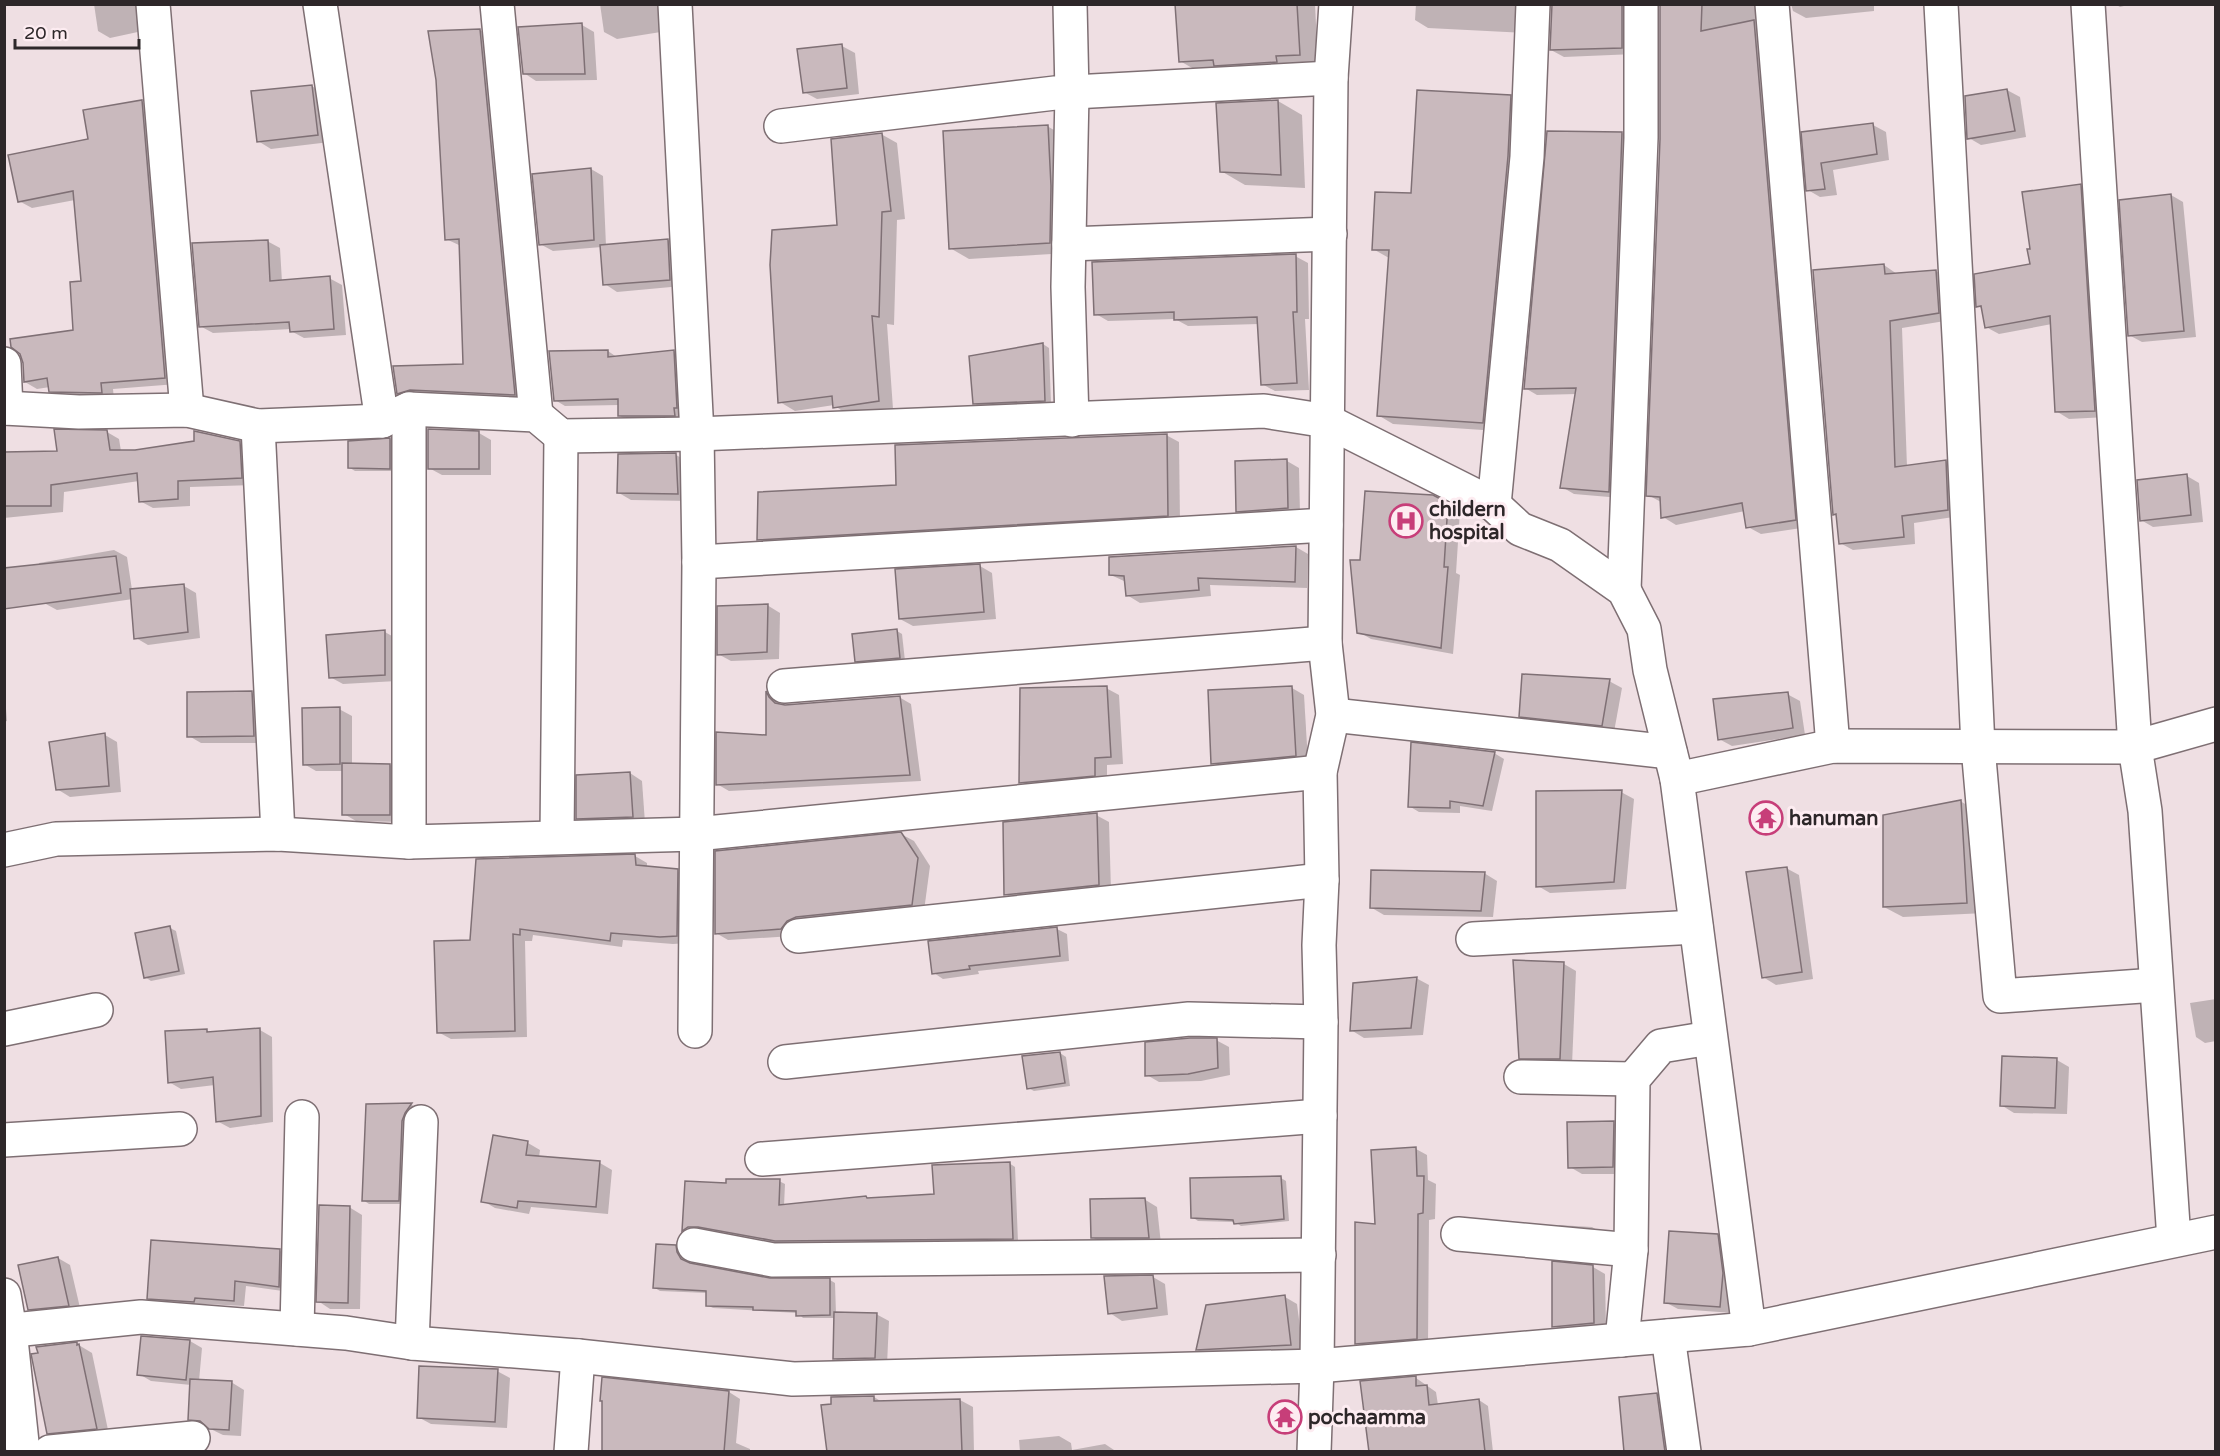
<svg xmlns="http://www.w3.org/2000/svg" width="2220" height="1456" font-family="'Varela Round',sans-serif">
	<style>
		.shadow { fill: #0003 }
		.building { fill: #c9b9bd; stroke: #7f7075; stroke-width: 1.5 }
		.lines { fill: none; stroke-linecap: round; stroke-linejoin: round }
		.street-casing { stroke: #7e6f73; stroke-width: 36 }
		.street { stroke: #fff; stroke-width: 33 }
		.labels { text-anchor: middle; stroke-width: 6; stroke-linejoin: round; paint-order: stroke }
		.poi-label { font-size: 20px; font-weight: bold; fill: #2d2729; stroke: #fdecf1; text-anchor: start }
	</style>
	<rect width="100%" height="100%" fill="#efdfe3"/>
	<!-- shadow -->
	<g class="shadow">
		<path d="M94 4H145L147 30 110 38 98 31Z"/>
		<path d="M600 4H663L667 31 617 39 604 32Z"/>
		<path d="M1177 4H1315L1318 65 1199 72 1180 61Z"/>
		<path d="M1416 4H1529L1526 33 1428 28 1415 20Z"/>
		<path d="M1553 4H1637L1635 54 1564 57 1551 50Z"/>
		<path d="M1661 4H1768L1808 527 1761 534 1748 527 1745 511 1676 525 1663 517 1661 502 1648 495 1661 138Z"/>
		<path d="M1791 4H1874V11L1806 18 1793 11Z"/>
		<path d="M2115 4H2132L2120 7Z"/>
		<path d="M582 25 594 32 597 80 536 81 524 73Z"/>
		<path d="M480 30 492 37 527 401 410 400 398 393 465 366 461 246 446 239 437 79 430 33Z"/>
		<path d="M842 46 855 53 859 94 817 99 804 92Z"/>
		<path d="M312 86 324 94 330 142 271 149 258 141Z"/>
		<path d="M2007 90 2020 97 2026 137 1981 145 1969 138Z"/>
		<path d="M1510 97 1526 106 1498 431 1393 424 1378 415 1389 258 1373 249 1412 195Z"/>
		<path d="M1278 101 1302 115 1305 188 1245 185 1221 171Z"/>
		<path d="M142 102 154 109 177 384 113 389 114 399 63 398 50 391V387L37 389 25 382 75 331 82 282 75 200 32 208 19 201 90 140Z"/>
		<path d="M1873 125 1886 132 1889 160 1833 170 1837 195 1820 197 1808 190 1803 133Z"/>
		<path d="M1047 126 1066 137 1068 253 969 259 950 248Z"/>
		<path d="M1622 133 1634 140 1621 498 1574 494 1562 487 1577 394 1537 395 1525 388Z"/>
		<path d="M881 134 897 143 905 219 897 220 894 325 887 324 893 409 849 416 834 405 795 411 780 402Z"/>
		<path d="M591 169 603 176 606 246 668 240 680 247 682 286 617 292 605 284 602 247 553 251 540 244Z"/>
		<path d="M2080 186 2093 193 2107 417 2069 419 2056 411 2052 324 1999 334 1986 327 1983 309 1978 306 2031 265Z"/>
		<path d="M2171 195 2183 202 2196 337 2142 342 2129 335Z"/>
		<path d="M267 241 280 248 282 282 329 278 342 285 346 335 304 338 291 331V329L213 333 200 326Z"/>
		<path d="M1295 256 1308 263 1309 319H1305L1309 390 1275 391 1262 384 1259 324 1188 326 1175 319 1108 321 1096 314Z"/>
		<path d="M1884 265 1897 274 1936 271 1948 278 1951 320 1902 328 1907 467 1946 461 1958 468 1960 516 1914 523 1915 544 1853 550 1840 543 1838 516 1834 514Z"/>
		<path d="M1043 344 1049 348 1051 404 980 407 974 403 971 357Z"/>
		<path d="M608 351 618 358 674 351 684 357 685 421 630 422 620 416V405L565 406 555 400Z"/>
		<path d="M107 432 119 439 121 451 239 443 252 450 254 485 190 487V506L153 508 140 501 139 481 64 492 63 512 4 518V453L59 452Z"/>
		<path d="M479 433 491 440V475H442L429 468Z"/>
		<path d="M1166 435 1179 442 1180 522 771 546 759 539 898 486Z"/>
		<path d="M390 439 396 443V471H355L350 468Z"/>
		<path d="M676 455 689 462 690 501 631 500 619 493Z"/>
		<path d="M1287 461 1299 468 1300 515 1250 518 1237 511Z"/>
		<path d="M2187 476 2199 483 2203 522 2153 527 2141 520Z"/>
		<path d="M1447 504 1460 511 1456 573 1460 575 1453 654 1371 639 1359 632 1362 562Z"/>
		<path d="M1296 547 1308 554 1307 588 1210 585 1211 596 1140 603 1127 595 1126 582 1111 575Z"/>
		<path d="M114 550 127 557 132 590 184 586 196 593 200 638 148 645 136 638 133 599 57 610 44 603 39 563Z"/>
		<path d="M980 566 992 573 996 619 913 626 900 619Z"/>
		<path d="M767 605 780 613 779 659 731 661 718 654Z"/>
		<path d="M897 631 902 634 905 661 862 664 856 661Z"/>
		<path d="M385 632 397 639V681L343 684 330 677Z"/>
		<path d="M1609 681 1622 688 1614 732 1533 723 1520 716Z"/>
		<path d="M4 684 7 721 4 722Z"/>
		<path d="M1106 688 1119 695 1123 764 1107 765V782L1033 789 1021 782Z"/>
		<path d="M1292 688 1304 695 1308 762 1225 770 1213 763Z"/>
		<path d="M252 693 264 700 266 743H201L189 736Z"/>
		<path d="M768 693 778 699 780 705 785 706 899 697 911 704 921 781 729 791 717 784 767 736Z"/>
		<path d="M1787 694 1800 701 1805 735 1732 746 1719 739Z"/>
		<path d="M339 709 352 716V765H390L402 773V822L356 821 344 814V771H316L304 764Z"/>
		<path d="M105 735 117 742 121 792 70 797 57 789Z"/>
		<path d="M1494 753 1504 759 1492 811 1460 806V813L1419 812 1409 806Z"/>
		<path d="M630 773 642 781 645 823 590 825 577 818Z"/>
		<path d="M1621 792 1634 799 1626 889 1550 893 1538 886Z"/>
		<path d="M1960 801 1979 812 1985 913 1903 917 1884 907Z"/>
		<path d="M1096 815 1109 822 1111 891 1017 901 1005 894Z"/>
		<path d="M901 834 914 841 930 866 924 911 793 936 728 940 716 933Z"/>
		<path d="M635 856 647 863V868L677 871 690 878 689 943 673 944 623 940 622 947 533 935 532 941H525L527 1037 451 1039 438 1032 471 942Z"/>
		<path d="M1786 868 1799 875 1813 979 1776 985 1763 977Z"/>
		<path d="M1484 873 1497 881 1493 917 1384 915 1372 908Z"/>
		<path d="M170 928 176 931 185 974 151 981 145 977Z"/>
		<path d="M1057 929 1067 934 1069 961 978 971 979 974 943 979 934 973Z"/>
		<path d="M1564 964 1576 971 1572 1065H1533L1521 1058Z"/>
		<path d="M1416 978 1429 985 1423 1035 1364 1038 1351 1030Z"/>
		<path d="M2216 999V1041L2205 1043 2196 1037 2190 1003Z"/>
		<path d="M260 1030 272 1037 273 1122 230 1128 217 1121 215 1085 181 1089 169 1082 207 1031 210 1033Z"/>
		<path d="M1216 1040 1229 1047 1230 1075 1201 1081 1159 1082 1147 1075Z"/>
		<path d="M1060 1053 1066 1057 1070 1086 1034 1091 1028 1088Z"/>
		<path d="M2057 1060 2069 1067 2067 1114 2014 1113 2001 1105Z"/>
		<path d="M367 1105H412L417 1108 404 1204H369L363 1200Z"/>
		<path d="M1613 1123 1626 1130 1625 1174H1582L1570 1167Z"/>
		<path d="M528 1143 540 1150 539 1157 600 1163 612 1170 608 1214 531 1207 529 1214 495 1208 483 1201Z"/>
		<path d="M1416 1149 1427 1155 1428 1180 1436 1184 1435 1219 1429 1220 1428 1345 1368 1350 1356 1343 1376 1225Z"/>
		<path d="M1009 1163 1015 1167 1018 1242 782 1244 704 1229 695 1230 689 1234 683 1230 686 1183 727 1184 779 1181 785 1184 784 1206 866 1197 870 1199 936 1195Z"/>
		<path d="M1281 1178 1286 1181 1289 1221 1241 1226 1235 1222 1198 1221 1192 1217Z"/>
		<path d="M1144 1199 1157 1207 1161 1244 1105 1245 1092 1237Z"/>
		<path d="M349 1207 362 1215 360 1309H330L318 1301Z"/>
		<path d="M1558 1225 1592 1227 1603 1234 1565 1229Z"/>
		<path d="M1717 1236 1730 1243 1733 1313 1678 1309 1665 1302Z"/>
		<path d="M675 1247 681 1250 682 1256 687 1263 770 1280H830L835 1283 836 1314H876L889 1321 887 1365 846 1366 834 1358 835 1318H803L798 1313 713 1308 707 1305V1293L660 1291 655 1288Z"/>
		<path d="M280 1251 291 1257 290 1292 246 1286 244 1306 206 1304 205 1308 160 1304 148 1298Z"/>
		<path d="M58 1258 70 1265 81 1312 42 1316 29 1309Z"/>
		<path d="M1593 1267 1605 1274 1606 1330 1566 1333 1554 1326Z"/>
		<path d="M1153 1277 1165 1284 1168 1315 1122 1321 1110 1313Z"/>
		<path d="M1285 1297 1297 1304 1303 1351 1210 1357 1197 1350Z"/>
		<path d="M190 1341 202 1348 199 1381 231 1382 244 1390 241 1436 223 1435 190 1419 191 1385 151 1381 139 1374Z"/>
		<path d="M77 1344 92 1353 108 1430 58 1428Z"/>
		<path d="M497 1371 510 1378 507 1428 431 1424 418 1417Z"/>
		<path d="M1416 1378 1436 1392 1438 1405 1479 1400 1488 1406 1493 1452H1370Z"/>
		<path d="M729 1392 740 1399 736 1443 750 1449V1452H604Z"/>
		<path d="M1657 1395 1669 1402 1676 1452H1627Z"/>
		<path d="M874 1397 882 1402 960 1400 973 1407 974 1452H828L833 1398Z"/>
		<path d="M1059 1436 1071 1443 1072 1450 1105 1444 1117 1452H1020L1019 1440Z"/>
	</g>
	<!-- building -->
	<g class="building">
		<path d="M1175 4H1297L1300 55 1276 56 1277 62 1214 66 1213 60 1179 62Z"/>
		<path d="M1552 4H1622V48L1550 50Z"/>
		<path d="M1660 4H1702L1701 31 1754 20 1796 520 1746 528 1742 503 1661 518 1660 497 1646 496 1660 139Z"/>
		<path d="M582 23 585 74H523L518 27Z"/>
		<path d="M480 29 515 395 410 390 397 394 393 366 463 364 459 239 445 240 436 80 428 31Z"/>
		<path d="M842 44 847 88 803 93 797 49Z"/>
		<path d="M312 85 318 135 257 142 251 91Z"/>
		<path d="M2007 89 2015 131 1967 139 1965 96Z"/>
		<path d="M1417 90 1511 95 1508 156 1483 423 1377 416 1389 250H1372L1375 192 1411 193Z"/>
		<path d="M142 100 165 378 101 383 102 393 49 392 47 378 24 382 23 363 20 354 11 347 10 339 73 330 70 282 81 281 73 191 18 202 8 155 88 139 83 110Z"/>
		<path d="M1278 100 1281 175 1220 172 1216 103Z"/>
		<path d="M1873 123 1877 154 1821 163 1825 189 1806 191 1801 132Z"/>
		<path d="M1048 125 1051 186 1050 243 949 249 943 131Z"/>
		<path d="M1547 131 1622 132 1609 492 1560 488 1576 388 1524 389Z"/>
		<path d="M882 133 891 211 882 212 879 317 872 316 879 401 833 408 832 396 778 403 770 265 772 230 837 225 831 139Z"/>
		<path d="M591 168 594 240 539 245 532 174Z"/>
		<path d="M2081 184 2095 411 2055 412 2050 316 1985 328 1981 306 1976 307 1974 274 2030 264 2027 249H2030L2022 192Z"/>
		<path d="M2171 194 2184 331 2128 336 2119 200Z"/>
		<path d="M668 239 670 280 603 285 600 245Z"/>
		<path d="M268 240 270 281 330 276 334 329 290 332 289 322 199 327 192 243Z"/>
		<path d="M1296 254 1297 312H1293L1297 383 1261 385 1257 317 1174 320V312L1094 315 1092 262Z"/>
		<path d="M1884 264 1885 274 1936 270 1939 313 1890 321 1895 467 1946 460 1948 510 1902 516 1904 537 1839 544 1836 514 1833 515 1813 270Z"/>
		<path d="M1043 343 1045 401 973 404 969 356Z"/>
		<path d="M608 350V357L674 350 677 408H674L675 416H618V399L554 401 549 351Z"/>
		<path d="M54 429 107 430 110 450H135L194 441V431L240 441 242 478 178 481V499L139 502 137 473 51 485V506H4V452L57 451Z"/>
		<path d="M428 429 479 431V469H428Z"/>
		<path d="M1167 434 1168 516 757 540 758 492 896 485 895 445Z"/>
		<path d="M390 438V469L348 468V441Z"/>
		<path d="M676 453 678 494 617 493 618 454Z"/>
		<path d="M1287 459 1288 508 1236 512 1235 461Z"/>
		<path d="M2187 474 2191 515 2140 521 2137 480Z"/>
		<path d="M1365 491 1433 495 1448 503 1444 567H1448L1441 648 1357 633 1350 560H1360Z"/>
		<path d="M1296 546 1295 582 1198 578 1199 590 1126 596 1124 576 1109 575V557Z"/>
		<path d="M116 556 121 593 4 609V568Z"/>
		<path d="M980 564 984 612 899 619 895 569Z"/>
		<path d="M184 584 188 632 134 639 130 589Z"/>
		<path d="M768 604 767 652 717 655V606Z"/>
		<path d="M897 629 900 658 855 662 852 634Z"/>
		<path d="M385 630V675L329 678 326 635Z"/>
		<path d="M1522 674 1610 679 1602 726 1519 717Z"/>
		<path d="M1107 686 1111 757 1095 758V776L1019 783 1020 688Z"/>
		<path d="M1292 686 1296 756 1211 764 1208 690Z"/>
		<path d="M252 691 254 736 187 737V692Z"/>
		<path d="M766 691 769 697 775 703 785 705 900 696 910 775 716 785V732L766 735Z"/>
		<path d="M1788 692 1793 728 1718 740 1713 699Z"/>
		<path d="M340 707V764L303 765 302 708Z"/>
		<path d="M105 733 109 786 56 790 49 742Z"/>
		<path d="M1411 742 1495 752 1483 806 1450 801V808L1408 807Z"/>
		<path d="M342 763 390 764V815H342Z"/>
		<path d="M630 772 633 817 576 819V775Z"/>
		<path d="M1622 790 1614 882 1536 887V791Z"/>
		<path d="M1961 800 1967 903 1883 907V815Z"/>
		<path d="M1097 813 1099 885 1004 895 1003 822Z"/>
		<path d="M901 832 918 858 912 905 796 917 787 921 781 929 715 934V851Z"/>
		<path d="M635 854 636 865 678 869 677 936 660 937 611 933 610 941 520 929V935L513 934 515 1031 437 1033 434 941 470 940 476 859Z"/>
		<path d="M1787 867 1802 972 1762 978 1746 872Z"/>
		<path d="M1371 870 1485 872 1481 911 1370 908Z"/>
		<path d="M170 926 179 971 144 978 135 933Z"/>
		<path d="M1057 927 1060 956 969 966 970 969 932 974 928 941Z"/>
		<path d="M1513 960 1564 962 1560 1059H1519Z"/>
		<path d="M1417 977 1411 1028 1350 1031 1353 983Z"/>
		<path d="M260 1028 261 1116 216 1122 213 1077 168 1083 165 1031 207 1029V1032Z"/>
		<path d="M1190 1038H1217L1218 1068 1188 1074 1145 1076V1042Z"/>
		<path d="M1060 1052 1065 1083 1027 1089 1022 1056Z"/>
		<path d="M2002 1056 2057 1058 2055 1108 2000 1106Z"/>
		<path d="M412 1103 405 1113 402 1121 399 1201H362L366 1104Z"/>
		<path d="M1614 1121 1613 1167 1568 1168 1567 1122Z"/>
		<path d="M493 1135 528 1141 526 1155 600 1161 596 1207 518 1201 517 1208 481 1202Z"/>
		<path d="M1416 1147 1417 1176H1424L1423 1213 1418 1214 1417 1339 1355 1344V1222L1375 1224 1371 1150Z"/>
		<path d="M1010 1162 1013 1239 775 1241 698 1227H688L682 1231 685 1181 726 1183V1179H780L779 1205 866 1196 867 1198 934 1194 932 1165Z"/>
		<path d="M1281 1176 1284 1219 1234 1224 1233 1220 1191 1218 1190 1178Z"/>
		<path d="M1145 1198 1149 1238H1091L1090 1199Z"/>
		<path d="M319 1205 350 1206 348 1303 316 1302Z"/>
		<path d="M1669 1231 1718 1234 1723 1273 1720 1307 1664 1303Z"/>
		<path d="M151 1240 280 1249 279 1287 235 1281 234 1301 195 1298 194 1302 147 1299Z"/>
		<path d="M656 1244 676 1245 677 1252 681 1259 690 1263 770 1278H830V1315L796 1316V1311L753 1310V1307L706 1306V1291L653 1288Z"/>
		<path d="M58 1257 69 1306 28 1310 18 1265Z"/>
		<path d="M1552 1261 1593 1265 1594 1323 1552 1327Z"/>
		<path d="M1153 1275 1157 1308 1108 1314 1104 1276Z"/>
		<path d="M1285 1295 1291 1345 1196 1350 1206 1305Z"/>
		<path d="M834 1312 877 1313 875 1358 833 1359Z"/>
		<path d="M141 1336 190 1340 186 1380 137 1375Z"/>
		<path d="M77 1342V1345L79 1344 97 1429 47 1434 31 1354 38 1353 36 1347Z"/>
		<path d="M419 1366 498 1369 495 1422 417 1418Z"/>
		<path d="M1416 1376V1386L1427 1385 1429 1405 1479 1399 1485 1452H1369L1360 1381Z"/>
		<path d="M602 1377 729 1391 724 1452H602V1401H600Z"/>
		<path d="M190 1379 232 1381 229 1430 209 1429 200 1421 188 1420Z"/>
		<path d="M1657 1393 1665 1452H1624L1619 1397Z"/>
		<path d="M874 1396V1401L960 1399 962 1452H827L821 1405 831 1404V1397Z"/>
	</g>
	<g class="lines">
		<defs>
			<g id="street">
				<path d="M153 4 187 410"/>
				<path d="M320 4 382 421"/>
				<path d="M497 4 536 415"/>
				<path d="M675 4 697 434 699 562 695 1031"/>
				<path d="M1070 4 1072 93 1068 287 1072 420"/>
				<path d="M1772 4 1833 746"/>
				<path d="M1941 4 1960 355 1978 747 2000 996 2156 985"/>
				<path d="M2088 4 2135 747 2145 811 2174 1240"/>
				<path d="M781 126 1055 93 1331 78"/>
				<path d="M1069 244 1330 234"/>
				<path d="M4 364 6 408"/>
				<path d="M4 408 79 412 187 410 258 426 382 421 409 409 536 415 561 436 697 434 1264 411 1327 421 1494 505 1520 529 1560 545 1624 590 1644 629 1650 670 1677 779 1749 1329"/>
				<path d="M409 409V842"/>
				<path d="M258 426 278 834"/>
				<path d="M1494 505 1527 157 1533 4"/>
				<path d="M699 562 1326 525"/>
				<path d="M1624 590 1641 138V4"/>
				<path d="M784 686 1325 643"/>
				<path d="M1333 715 1670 752"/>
				<path d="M1677 779 1833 746 2135 747 2216 724"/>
				<path d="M557 837 561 436"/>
				<path d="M4 850 56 839 278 834 409 842 696 834 1320 772"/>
				<path d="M798 936 1322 880"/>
				<path d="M1473 939 1696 927"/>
				<path d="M4 1029 96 1010"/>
				<path d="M785 1062 1189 1019 1321 1022"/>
				<path d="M1521 1077 1633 1079"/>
				<path d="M4 1140 180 1129"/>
				<path d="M762 1159 1320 1116"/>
				<path d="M1458 1234 1631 1250"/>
				<path d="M694 1245 773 1260 1319 1255"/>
				<path d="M4 1295 10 1330 23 1452"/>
				<path d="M297 1329 302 1117"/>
				<path d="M4 1331 141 1317 346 1333 412 1343 578 1356 793 1379 1317 1366 1749 1329 2216 1232"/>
				<path d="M1668 1336 1684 1452"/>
				<path d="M1622 1340 1631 1250 1633 1079 1661 1046 1710 1038"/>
				<path d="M412 1343 421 1122"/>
				<path d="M50 1452 193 1438"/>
				<path d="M571 1452 578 1356"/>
				<path d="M1314 1452 1317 1366 1321 1022 1319 945 1322 880 1320 772 1333 715 1325 643 1331 78 1336 4"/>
			</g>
		</defs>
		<!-- street casing -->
		<use href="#street" class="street-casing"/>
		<!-- street -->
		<use href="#street" class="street"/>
	</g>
	<!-- icons -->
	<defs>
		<symbol id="hospital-ring" viewBox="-11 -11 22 22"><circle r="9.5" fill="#fdecf1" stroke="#c73e79" stroke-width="1.5"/><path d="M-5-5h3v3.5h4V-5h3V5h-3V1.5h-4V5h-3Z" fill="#c73e79"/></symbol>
		<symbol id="temple-ring" viewBox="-11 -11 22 22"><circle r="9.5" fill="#fdecf1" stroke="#c73e79" stroke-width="1.5"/><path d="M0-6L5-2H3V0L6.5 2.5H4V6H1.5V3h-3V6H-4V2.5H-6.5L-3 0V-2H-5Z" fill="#c73e79"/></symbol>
	</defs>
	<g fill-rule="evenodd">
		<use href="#hospital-ring" x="1387" y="502" width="38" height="38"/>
		<use href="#temple-ring" x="1747" y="799" width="38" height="38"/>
		<use href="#temple-ring" x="1266" y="1398" width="38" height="38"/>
	</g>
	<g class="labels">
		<!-- poi labels -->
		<g class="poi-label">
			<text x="1429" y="516">childern<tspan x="1429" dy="23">hospital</tspan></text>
			<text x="1789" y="825">hanuman</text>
			<text x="1308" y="1424">pochaamma</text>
		</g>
	</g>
	<!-- border -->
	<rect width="2220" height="1456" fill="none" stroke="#2d2729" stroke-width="12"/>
	<!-- scale -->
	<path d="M15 39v9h124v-9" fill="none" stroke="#2d2729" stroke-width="3"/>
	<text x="24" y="39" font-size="18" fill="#2d2729" stroke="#fdecf1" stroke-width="4.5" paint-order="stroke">20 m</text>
</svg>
